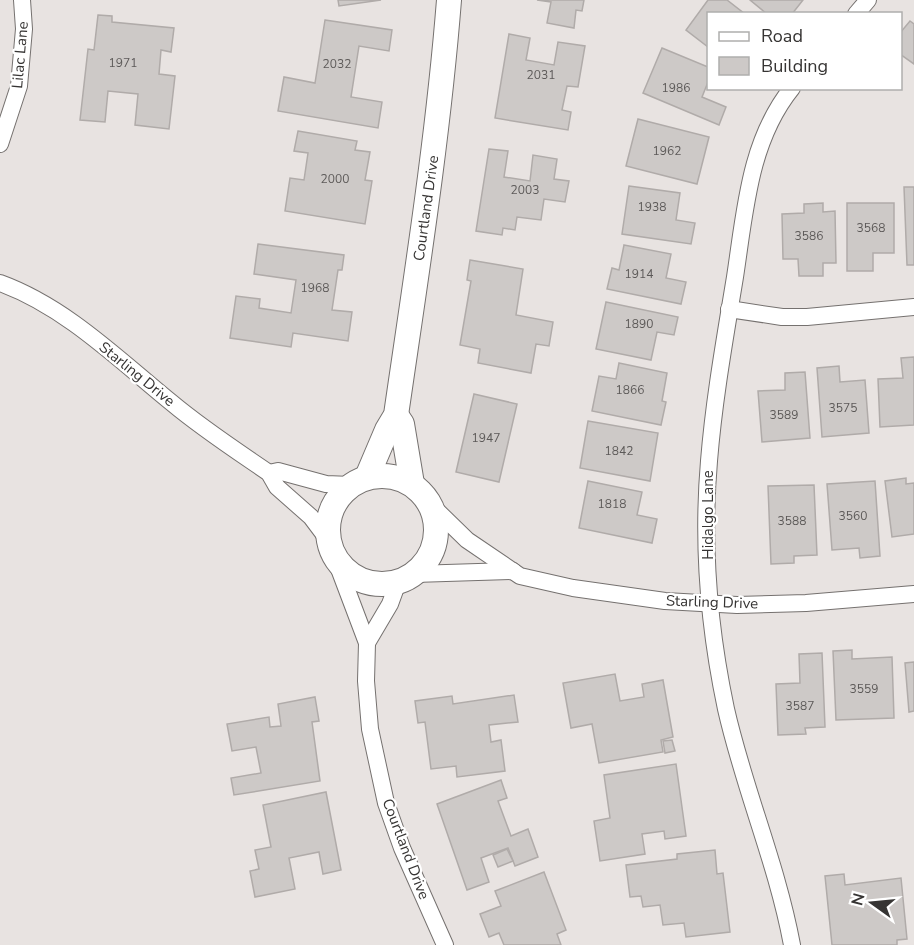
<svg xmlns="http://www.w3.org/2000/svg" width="914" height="945" font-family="'Nunito Sans',sans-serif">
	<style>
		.building { fill: #cdc9c7; stroke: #b0aba9; stroke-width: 1.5 }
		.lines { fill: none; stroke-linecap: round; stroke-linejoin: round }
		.street-casing { stroke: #75716f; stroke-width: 18 }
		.secondary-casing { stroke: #75716f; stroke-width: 26 }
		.street { stroke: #fff; stroke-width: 16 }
		.secondary { stroke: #fff; stroke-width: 24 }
		.labels { text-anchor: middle; stroke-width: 4.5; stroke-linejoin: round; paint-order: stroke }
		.number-label { font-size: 12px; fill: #5c5958 }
		.street-label { font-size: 15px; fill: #363433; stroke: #fff }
	</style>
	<rect width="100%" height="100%" fill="#e8e3e1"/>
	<!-- building -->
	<g class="building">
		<path d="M338 0H381L339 6Z"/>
		<path d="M537 0H584L582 11 576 10 574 28 547 23 551 2Z"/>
		<path d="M708 0H727L745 14H708V47L686 30Z"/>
		<path d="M750 0H803L792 14H767Z"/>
		<path d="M98 15 112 16V22L174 28 171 52 161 50 159 74 175 76 169 129 135 125 138 94 108 91 105 122 80 120 88 49 94 50Z"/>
		<path d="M325 20 392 30 389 51 359 46 351 97 382 102 378 128 278 111 284 77 315 83Z"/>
		<path d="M910 21 914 24V64L900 54V33Z"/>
		<path d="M509 34 530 38 526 60 554 65 558 42 585 46 578 87 567 86 562 110 571 112 568 130 495 118Z"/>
		<path d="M662 48 708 67V82L702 97 726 107 719 125 643 93Z"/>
		<path d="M638 119 709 137 697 184 626 166Z"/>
		<path d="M298 131 357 141 355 150 370 152 365 180 372 181 365 224 285 211 290 178 304 180 308 153 294 151Z"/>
		<path d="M489 149 508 151 504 177 530 181 533 155 557 159 554 179 569 181 565 202 544 199 541 220 517 217 515 230 503 228 502 235 476 231Z"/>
		<path d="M629 186 680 193 676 220 695 223 691 244 622 234Z"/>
		<path d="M904 187H914V265H907Z"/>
		<path d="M823 203V212L835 211 836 263H823V276H799L798 259H783L782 214 804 213V204Z"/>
		<path d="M847 203H894V253H873V271H847Z"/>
		<path d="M258 244 344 255 342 270H338L332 310 352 312 348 341 293 333 291 347 230 338 236 296 260 299 259 308 291 313 296 280 254 274Z"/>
		<path d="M624 245 671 254 666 278 686 282 681 304 607 289 612 268 619 270Z"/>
		<path d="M470 260 523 269 516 315 553 322 549 346 536 344 531 373 478 363 480 349 460 345 471 281 467 280Z"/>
		<path d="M606 302 678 317 674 335 657 332 651 360 596 349Z"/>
		<path d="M914 357V425L880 427 878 379 903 378 901 358Z"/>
		<path d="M619 363 667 373 662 401 666 402 661 425 592 411 599 376 616 379Z"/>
		<path d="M839 366 840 382 865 380 869 433 822 437 817 368Z"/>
		<path d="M805 372 810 438 762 442 758 391 785 390V373Z"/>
		<path d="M474 394 517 404 499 482 456 472Z"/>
		<path d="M588 421 658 433 650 481 580 468Z"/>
		<path d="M906 478V484L914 483V534L892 537 885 481Z"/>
		<path d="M588 481 642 492 637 515 657 519 652 543 579 528Z"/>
		<path d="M875 481 880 556 860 558 859 548 832 550 827 484Z"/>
		<path d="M814 485 817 555 794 556V563L771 564 768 486Z"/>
		<path d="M852 650V659L892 657 894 718 836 720 833 651Z"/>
		<path d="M822 653 825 727 805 728 806 734 778 735 776 684 800 683 799 654Z"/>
		<path d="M914 662V711L909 712 905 663Z"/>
		<path d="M615 674 620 701 644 697 642 684 663 680 673 737 661 740 663 752 599 763 592 724 571 728 563 683Z"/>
		<path d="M514 695 518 722 489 725 491 742 501 740 505 771 457 777 456 766 431 769 425 722 418 723 415 701 452 696 453 704Z"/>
		<path d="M315 697 319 721 312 722 320 781 234 795 231 778 261 773 256 747 232 751 227 724 269 717 270 727 281 726 278 704Z"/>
		<path d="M672 740 675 751 665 753 663 741Z"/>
		<path d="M676 764 686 836 665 839 664 831 642 834 645 854 600 861 594 821 610 818 604 775Z"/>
		<path d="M501 780 507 798 498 801 511 836 528 829 538 857 515 866 508 848 481 858 489 882 467 890 437 804Z"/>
		<path d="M326 792 341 870 323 874 319 852 289 858 295 889 255 897 250 871 259 869 255 850 271 847 263 805Z"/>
		<path d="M507 849 513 861 498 867 493 855Z"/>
		<path d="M715 850 717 874 723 873 730 932 686 937 684 923 663 925 660 905 643 907 641 896 630 897 626 865 677 859V854Z"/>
		<path d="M544 872 566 930 557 934 561 945H504L499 933 489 937 480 914 501 906 495 891Z"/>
		<path d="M844 874 845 885 901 878 907 939 897 940V945H832L825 876Z"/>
	</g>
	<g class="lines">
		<defs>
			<g id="street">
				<path d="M856 14 868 0"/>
				<path d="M0 144 19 86 24 29 22 0"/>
				<path d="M0 283C66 307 119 360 172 403 203 429 237 451 269 473L277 487 311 517 329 541"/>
				<path d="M729 309 782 317H807L914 307"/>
				<path d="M269 473 278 471 326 484 351 485"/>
				<path d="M428 502 467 540 520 576 573 588 665 601 737 605 806 603 914 594"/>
				<path d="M333 553 367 643 366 681 370 729 386 803 402 848 445 945"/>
				<path d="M414 574 513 571"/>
				<path d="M367 643 390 604 398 582"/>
				<path d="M792 945C777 864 744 789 726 709 709 629 702 543 709 461 714 399 725 338 735 277 745 212 749 141 792 88"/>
			</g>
			<g id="secondary">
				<path d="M396 415 402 424 412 484"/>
				<circle cx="382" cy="530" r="54"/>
				<path d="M367 477 387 430 396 415C416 277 438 139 449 0"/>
			</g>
		</defs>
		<!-- street casing -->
		<use href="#street" class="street-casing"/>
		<!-- secondary casing -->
		<use href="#secondary" class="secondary-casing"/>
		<!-- street -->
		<use href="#street" class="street"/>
		<!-- secondary -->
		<use href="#secondary" class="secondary"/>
	</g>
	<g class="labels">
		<!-- number labels -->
		<g class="number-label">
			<text x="123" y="67">1971</text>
			<text x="337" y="68">2032</text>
			<text x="541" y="79">2031</text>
			<text x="676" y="92">1986</text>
			<text x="667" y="155">1962</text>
			<text x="335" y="183">2000</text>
			<text x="525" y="194">2003</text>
			<text x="652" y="211">1938</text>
			<text x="871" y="232">3568</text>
			<text x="809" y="240">3586</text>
			<text x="639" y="278">1914</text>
			<text x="315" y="292">1968</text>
			<text x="639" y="328">1890</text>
			<text x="630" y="394">1866</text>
			<text x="843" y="412">3575</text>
			<text x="784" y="419">3589</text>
			<text x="486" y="442">1947</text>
			<text x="619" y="455">1842</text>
			<text x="612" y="508">1818</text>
			<text x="853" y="520">3560</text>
			<text x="792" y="525">3588</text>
			<text x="864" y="693">3559</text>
			<text x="800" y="710">3587</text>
		</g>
		<!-- street labels -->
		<g class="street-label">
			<text transform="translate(20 55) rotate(-85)" y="5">Lilac Lane</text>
			<text transform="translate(426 208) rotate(-82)" y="5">Courtland Drive</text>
			<text transform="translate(137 374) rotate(39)" y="5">Starling Drive</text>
			<text transform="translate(708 515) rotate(-90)" y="5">Hidalgo Lane</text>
			<text transform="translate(712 602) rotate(2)" y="5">Starling Drive</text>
			<text transform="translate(406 849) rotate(69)" y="5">Courtland Drive</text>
		</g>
	</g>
	<!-- legend -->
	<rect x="707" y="12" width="195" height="78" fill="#ffffff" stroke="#afaead" stroke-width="1.5"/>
	<rect x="719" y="32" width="30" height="9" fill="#ffffff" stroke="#afaead" stroke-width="1.5"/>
	<text x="761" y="42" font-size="18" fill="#363433">Road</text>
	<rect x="719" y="57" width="30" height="18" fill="#cdc9c7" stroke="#afaead" stroke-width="1.5"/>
	<text x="761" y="72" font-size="18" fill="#363433">Building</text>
	<!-- north arrow -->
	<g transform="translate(872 903) rotate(285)" stroke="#ffffff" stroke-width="4.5" paint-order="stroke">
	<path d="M0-4.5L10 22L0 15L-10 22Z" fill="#363433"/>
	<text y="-9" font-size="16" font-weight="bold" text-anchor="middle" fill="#363433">N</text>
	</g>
</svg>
